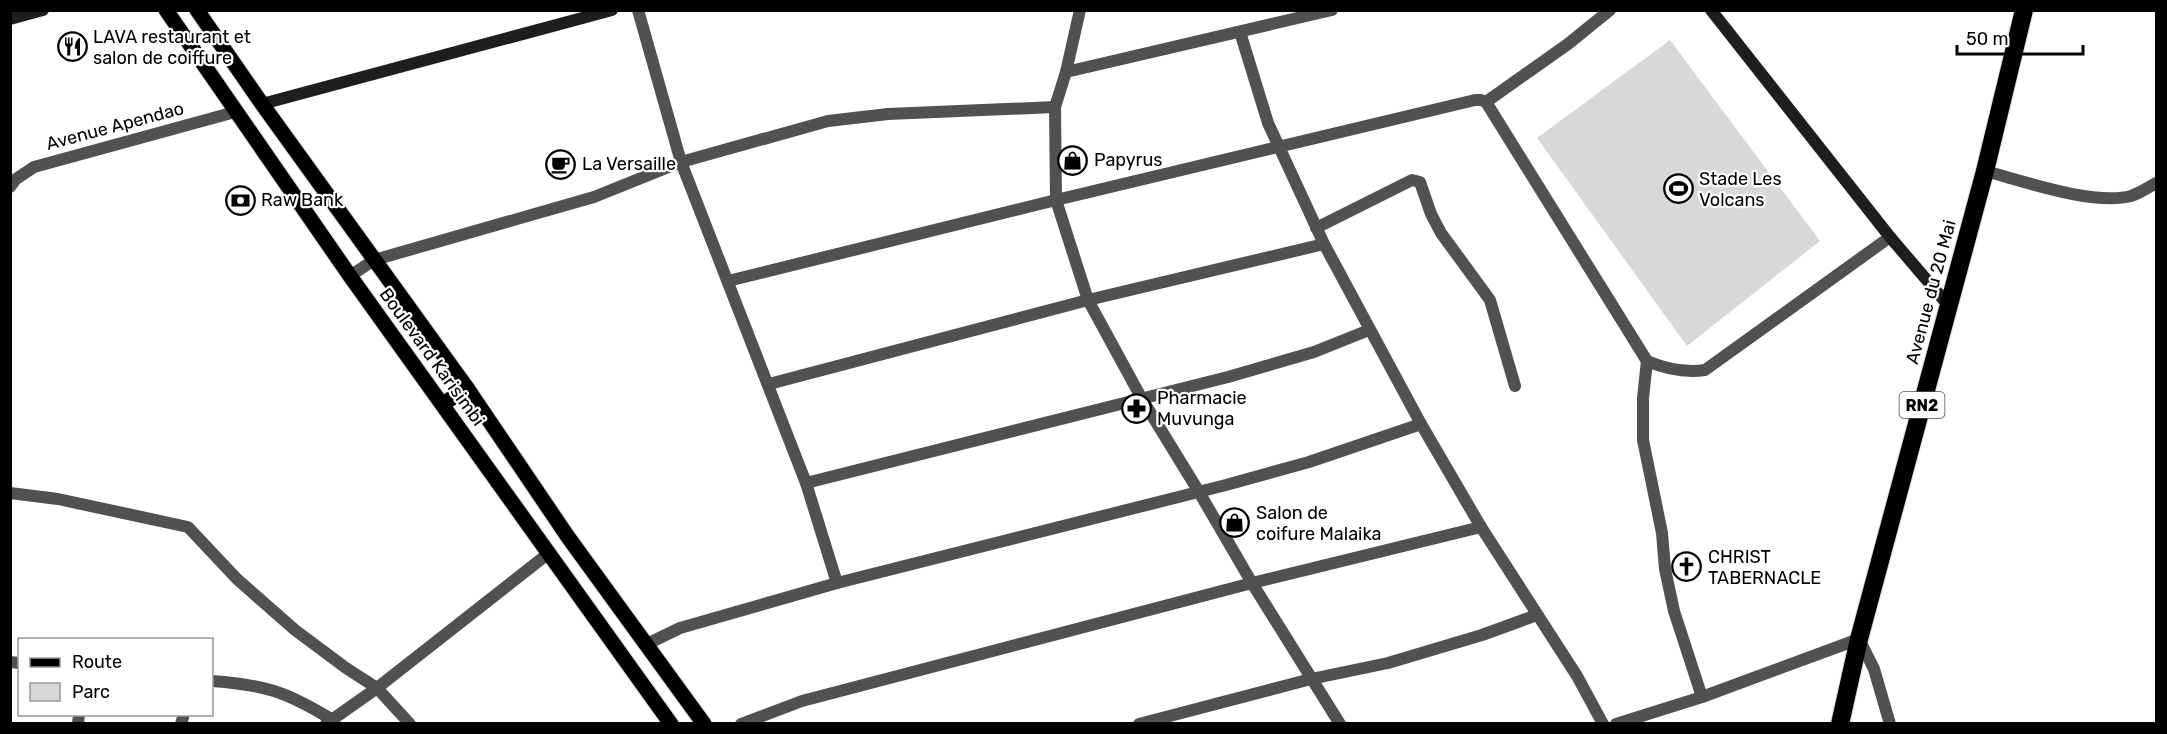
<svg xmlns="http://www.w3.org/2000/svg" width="2167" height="734" font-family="Rubik,sans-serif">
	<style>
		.green { fill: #d8d8d8 }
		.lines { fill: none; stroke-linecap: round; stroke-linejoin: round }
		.primary-casing { stroke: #dbdbdb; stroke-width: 17 }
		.highway-casing { stroke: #dbdbdb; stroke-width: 20 }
		.street { stroke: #515151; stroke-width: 12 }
		.secondary { stroke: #1e1e1e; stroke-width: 12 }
		.primary { stroke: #000; stroke-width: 15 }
		.highway { stroke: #000; stroke-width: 18 }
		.labels { text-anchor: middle; stroke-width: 4.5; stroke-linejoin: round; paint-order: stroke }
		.shield { fill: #fff; stroke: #4c4c4c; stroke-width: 1.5 }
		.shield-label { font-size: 16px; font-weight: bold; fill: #000 }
		.poi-label { font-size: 18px; fill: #000; stroke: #fff; text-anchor: start }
		.street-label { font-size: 18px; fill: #000; stroke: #fff }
	</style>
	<rect width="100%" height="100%" fill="#fff"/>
	<!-- green -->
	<path class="green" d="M1670 40 1820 241 1687 346 1537 138Z"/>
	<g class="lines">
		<defs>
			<g id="primary">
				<path d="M166 10 350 276 671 724"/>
				<path d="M197 10 262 104 467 388 568 537 704 724"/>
				<path d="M443 404 467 388"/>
			</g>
			<path id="highway" d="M1840 724 1859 639 1985 171 2024 10"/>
		</defs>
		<!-- primary casing -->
		<use href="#primary" class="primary-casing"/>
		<!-- highway casing -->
		<use href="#highway" class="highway-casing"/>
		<!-- street -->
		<g class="street">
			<path d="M638 10 681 162 806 483 837 583"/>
			<path d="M1080 10 1066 72 1055 107 1056 200 1088 300 1142 399 1199 492 1252 583 1340 724"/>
			<path d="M1240 32 1268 123 1324 244 1421 424 1481 527 1577 676 1603 724"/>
			<path d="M1066 72 1332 10"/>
			<path d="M1486 102 1647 361C1666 369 1684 373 1705 370L1890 237"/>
			<path d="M1985 171C2023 181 2094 206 2131 196 2140 193 2149 187 2156 183"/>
			<path d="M10 187 16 179 34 167 235 112"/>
			<path d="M1316 228 1412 180 1420 182 1431 214 1441 233 1490 300 1515 386"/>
			<path d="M350 276 374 260 594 197 681 162 828 121 888 114 1055 107"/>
			<path d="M728 281 1056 200 1475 100H1481L1486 102 1568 44 1610 10"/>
			<path d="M1647 361 1643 398V440L1662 533 1665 569 1674 611 1702 697"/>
			<path d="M769 384 1088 300 1324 244"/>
			<path d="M806 483 1228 377 1314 352 1369 330"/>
			<path d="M10 493 58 499 188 527 237 579 295 630 346 668 377 688 410 724"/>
			<path d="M647 644 680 628 837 583 1226 485 1309 462 1421 424"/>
			<path d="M10 662 20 663"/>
			<path d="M212 681C265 685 285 691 331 719"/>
			<path d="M78 724 79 714"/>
			<path d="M181 724 184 714"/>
			<path d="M326 724 377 688 549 553"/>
			<path d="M741 724 802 701 1252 583 1481 527"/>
			<path d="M1139 724 1311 679 1388 663 1482 635 1537 615"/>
			<path d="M1616 724 1702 697 1859 639 1874 669 1890 724"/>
		</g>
		<!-- secondary -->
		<g class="secondary">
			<path d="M1711 10 1890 237 1949 306"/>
			<path d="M10 19 43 10"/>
			<path d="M262 104 612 10"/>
		</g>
		<!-- primary -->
		<use href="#primary" class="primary"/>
		<!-- highway -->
		<use href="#highway" class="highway"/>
	</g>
	<!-- icons -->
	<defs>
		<symbol id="restaurant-ring" viewBox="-11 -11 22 22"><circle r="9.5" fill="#fff" stroke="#000" stroke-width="1.5"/><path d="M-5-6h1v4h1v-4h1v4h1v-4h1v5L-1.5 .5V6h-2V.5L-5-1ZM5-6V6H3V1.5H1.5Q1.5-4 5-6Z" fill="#000"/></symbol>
		<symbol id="shop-ring" viewBox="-11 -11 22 22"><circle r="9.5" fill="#fff" stroke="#000" stroke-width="1.5"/><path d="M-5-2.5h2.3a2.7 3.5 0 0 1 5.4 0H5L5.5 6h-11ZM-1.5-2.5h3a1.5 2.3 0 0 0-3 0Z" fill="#000"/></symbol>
		<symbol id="cafe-ring" viewBox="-11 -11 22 22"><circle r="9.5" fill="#fff" stroke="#000" stroke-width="1.5"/><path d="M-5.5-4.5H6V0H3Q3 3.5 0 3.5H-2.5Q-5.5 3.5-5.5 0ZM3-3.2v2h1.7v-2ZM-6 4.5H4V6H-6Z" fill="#000"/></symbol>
		<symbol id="stadium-ring" viewBox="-11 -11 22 22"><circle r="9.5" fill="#fff" stroke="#000" stroke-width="1.5"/><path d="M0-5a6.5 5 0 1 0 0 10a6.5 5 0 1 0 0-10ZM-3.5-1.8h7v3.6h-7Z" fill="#000"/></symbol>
		<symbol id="bank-ring" viewBox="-11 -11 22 22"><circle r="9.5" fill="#fff" stroke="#000" stroke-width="1.5"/><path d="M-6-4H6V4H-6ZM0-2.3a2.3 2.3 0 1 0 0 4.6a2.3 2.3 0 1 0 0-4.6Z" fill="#000"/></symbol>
		<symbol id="pharmacy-ring" viewBox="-11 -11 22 22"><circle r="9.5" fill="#fff" stroke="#000" stroke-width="1.5"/><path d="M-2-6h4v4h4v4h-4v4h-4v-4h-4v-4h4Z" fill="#000"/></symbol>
		<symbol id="church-ring" viewBox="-11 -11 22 22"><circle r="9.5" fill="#fff" stroke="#000" stroke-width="1.5"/><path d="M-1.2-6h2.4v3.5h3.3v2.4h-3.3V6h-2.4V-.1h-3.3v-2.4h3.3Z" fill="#000"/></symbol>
	</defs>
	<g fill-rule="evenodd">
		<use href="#restaurant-ring" x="56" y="30" width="33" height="33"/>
		<use href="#shop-ring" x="1056" y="144" width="33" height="33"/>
		<use href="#cafe-ring" x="544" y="148" width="33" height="33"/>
		<use href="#stadium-ring" x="1662" y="172" width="33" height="33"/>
		<use href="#bank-ring" x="224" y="184" width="33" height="33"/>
		<use href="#pharmacy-ring" x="1120" y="392" width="33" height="33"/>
		<use href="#shop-ring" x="1218" y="506" width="33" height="33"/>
		<use href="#church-ring" x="1670" y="550" width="33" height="33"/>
	</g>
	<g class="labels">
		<!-- shield labels -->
		<rect class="shield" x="1899.5" y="392" width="45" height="26" rx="4.5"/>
		<g class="shield-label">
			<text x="1922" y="411">RN2</text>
		</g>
		<!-- poi labels -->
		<g class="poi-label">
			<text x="93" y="43">LAVA restaurant et<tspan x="93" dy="21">salon de coiffure</tspan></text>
			<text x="1094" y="166">Papyrus</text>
			<text x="582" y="170">La Versaille</text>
			<text x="1699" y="185">Stade Les<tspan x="1699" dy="21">Volcans</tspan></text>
			<text x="261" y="206">Raw Bank</text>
			<text x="1157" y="404">Pharmacie<tspan x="1157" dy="21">Muvunga</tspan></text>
			<text x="1256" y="519">Salon de<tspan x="1256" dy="21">coifure Malaika</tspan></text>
			<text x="1708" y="563">CHRIST<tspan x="1708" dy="21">TABERNACLE</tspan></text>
		</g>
		<!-- street labels -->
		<g class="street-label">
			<text transform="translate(115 126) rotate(-15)" y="6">Avenue Apendao</text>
			<text transform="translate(1931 292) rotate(-75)" y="6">Avenue du 20 Mai</text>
			<text transform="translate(432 357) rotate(54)" y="6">Boulevard Karisimbi</text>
		</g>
	</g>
	<!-- border -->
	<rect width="2167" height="734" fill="none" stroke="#000000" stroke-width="24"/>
	<!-- legend -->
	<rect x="18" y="638" width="195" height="78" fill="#ffffff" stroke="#999999" stroke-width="1.5"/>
	<rect x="30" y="658" width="30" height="9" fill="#000000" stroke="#999999" stroke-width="1.5"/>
	<text x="72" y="668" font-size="18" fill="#000000">Route</text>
	<rect x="30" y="683" width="30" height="18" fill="#d8d8d8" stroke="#999999" stroke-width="1.5"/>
	<text x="72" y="698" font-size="18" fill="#000000">Parc</text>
	<!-- scale -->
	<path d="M1957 45v9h126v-9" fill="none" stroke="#000000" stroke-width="3"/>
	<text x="1966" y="45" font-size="18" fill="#000000" stroke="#ffffff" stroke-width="4.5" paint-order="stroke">50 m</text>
</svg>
